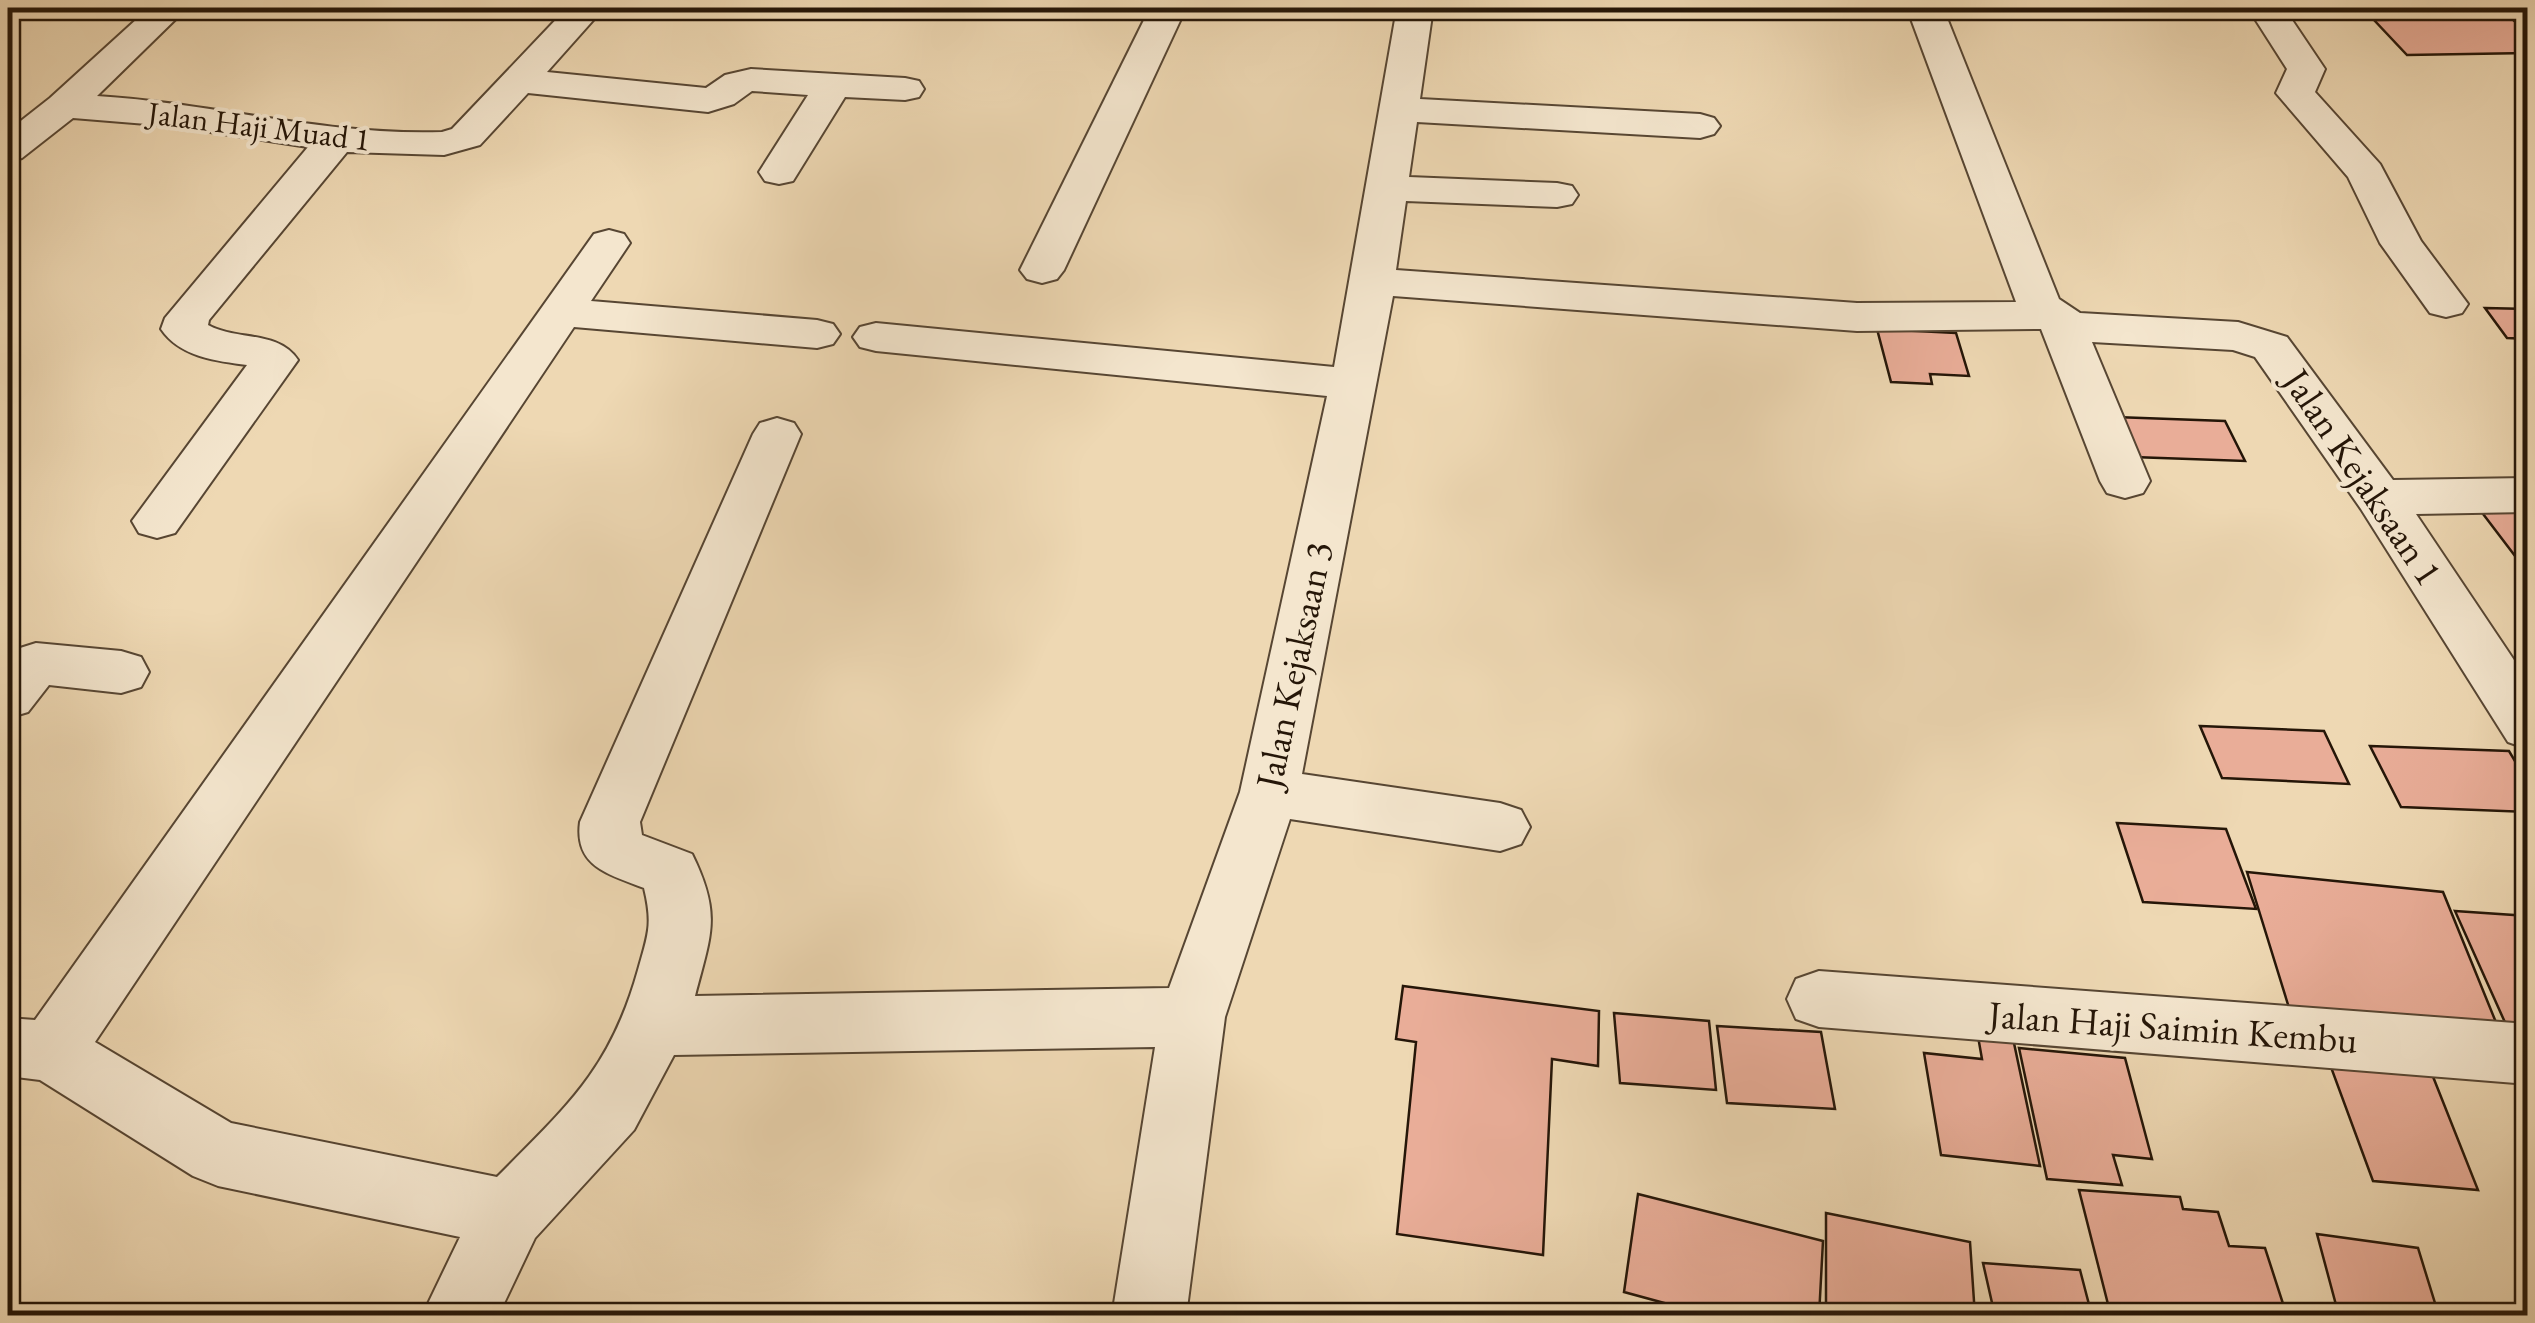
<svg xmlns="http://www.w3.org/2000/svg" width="2535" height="1323" font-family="'EB Garamond',serif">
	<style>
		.building { fill: #e9ad98; stroke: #251608; stroke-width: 2.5 }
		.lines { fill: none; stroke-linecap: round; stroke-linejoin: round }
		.minor-casing { stroke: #574633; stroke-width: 4 }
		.minor { fill: #f4e6ce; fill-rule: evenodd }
		.labels { text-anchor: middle; stroke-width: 8; stroke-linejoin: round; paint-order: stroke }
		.far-street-label { font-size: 32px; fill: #251608; stroke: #f4e6ce }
		.street-label { font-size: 38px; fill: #251608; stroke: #f4e6ce }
	</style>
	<rect width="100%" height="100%" fill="#eed8b3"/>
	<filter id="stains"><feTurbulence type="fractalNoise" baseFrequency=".002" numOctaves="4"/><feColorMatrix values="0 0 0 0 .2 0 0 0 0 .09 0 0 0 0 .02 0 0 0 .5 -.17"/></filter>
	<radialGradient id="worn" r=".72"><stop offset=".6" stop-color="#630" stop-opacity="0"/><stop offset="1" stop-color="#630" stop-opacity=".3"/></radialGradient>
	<!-- building -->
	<g class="building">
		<path d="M2291 8H2337L2345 16 2300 17Z"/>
		<path d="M2511 18 2528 33V53L2407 55 2374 20Z"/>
		<path d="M2485 308 2528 309V339L2507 338Z"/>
		<path d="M1877 329 1956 333 1969 376 1930 374 1932 384 1891 382Z"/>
		<path d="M2115 417 2225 421 2245 461 2133 457Z"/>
		<path d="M2528 505V573L2477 506Z"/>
		<path d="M2200 726 2324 731 2349 784 2222 778Z"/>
		<path d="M2370 746 2509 751 2528 783V812L2401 807Z"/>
		<path d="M2117 823 2226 829 2256 909 2143 902Z"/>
		<path d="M2247 872 2443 892 2506 1047 2294 1024Z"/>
		<path d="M2455 911 2528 916V1039L2512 1038Z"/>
		<path d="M1403 986 1599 1011 1598 1066 1552 1059 1543 1255 1397 1234 1416 1042 1396 1039Z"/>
		<path d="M1614 1013 1709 1021 1716 1090 1620 1083Z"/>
		<path d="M1976 1025 2011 1029 2040 1166 1941 1155 1924 1053 1982 1059Z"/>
		<path d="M1717 1026 1821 1032 1835 1109 1727 1103Z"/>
		<path d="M2019 1048 2125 1058 2152 1159 2113 1155 2122 1185 2047 1179Z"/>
		<path d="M2325 1051 2426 1059 2478 1190 2373 1181Z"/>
		<path d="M2079 1190 2180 1197 2183 1209 2218 1212 2229 1246 2265 1248 2287 1316H2111Z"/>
		<path d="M1638 1194 1823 1241 1819 1316H1712L1624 1292Z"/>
		<path d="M1826 1213 1970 1242 1975 1316H1826Z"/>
		<path d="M2317 1234 2418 1248 2439 1316H2339Z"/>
		<path d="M1983 1263 2080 1270 2092 1316H1995Z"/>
	</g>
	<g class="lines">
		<defs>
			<g id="minor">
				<path d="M149 8H187L97 96C212 103 326 136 442 132L452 129 567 8H604L547 72 706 88 725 75 751 69 905 78 919 81 924 89 919 97 905 100 845 97 793 181 779 184 765 181 759 172 808 95 752 91 734 104 708 112 528 93 480 145 444 155 347 152 209 320 208 325C237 341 278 330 298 360L175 533 157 538 139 533 132 521 247 365C216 361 180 357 161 329L165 318 308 147 171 126 73 118 22 158 8 162V131L50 98Z"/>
				<path d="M1150 8H1186L1064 270 1057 279 1042 283 1027 279 1020 270Z"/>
				<path d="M1397 8H1433L1420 99 1700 114 1714 118 1720 126 1714 134 1700 138 1417 122 1409 177 1557 183 1572 186 1578 195 1572 204 1557 207 1406 201 1396 270 1857 303 2016 302 1907 8H1943L2059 299 2080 313 2238 322 2287 337 2393 480 2528 478V512L2416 514 2528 681V749L2508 742 2361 509 2255 357 2233 350 2092 342 2150 481 2143 493 2125 498 2107 493 2100 481 2041 329 1857 331 1393 296 1302 774 1500 803 1521 810 1530 827 1521 844 1500 851 1290 819 1225 1017 1186 1316H1112L1155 1047 674 1055 634 1130 535 1238 498 1316H422L460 1237 218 1186 193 1176 40 1080 8 1076V1018L35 1020 594 234 609 230 624 234 630 243 591 301 817 320 833 324 840 334 833 344 817 348 574 327 95 1042 231 1123 497 1177C567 1106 610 1070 638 970 648 934 653 925 644 888 609 874 574 867 580 822L753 434 760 423 777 418 794 423 801 434 640 822 642 835 692 854C722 915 711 934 695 996L1169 988 1240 792 1327 396 876 351 860 347 853 337 860 327 876 323 1334 367Z"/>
				<path d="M2248 8H2284L2325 69 2315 92 2380 164 2421 241 2468 304 2462 313 2446 317 2430 313 2380 243 2348 177 2276 93 2287 69Z"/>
				<path d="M36 643 121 651 141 657 149 672 141 687 121 693 49 685 28 712 8 718V659L17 649Z"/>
				<path d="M1819 971 2528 1024V1084L1819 1027 1796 1019 1787 999 1796 979Z"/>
			</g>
		</defs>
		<!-- minor casing -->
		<use href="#minor" class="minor-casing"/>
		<!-- minor -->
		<use href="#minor" class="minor"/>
	</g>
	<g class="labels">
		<!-- far-street labels -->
		<g class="far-street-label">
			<text transform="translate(259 126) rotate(7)" y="11">Jalan Haji Muad 1</text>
		</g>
		<!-- street labels -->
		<g class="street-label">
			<text transform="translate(2363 477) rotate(56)" y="13">Jalan Kejaksaan 1</text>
			<text transform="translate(1294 665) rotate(-78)" y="13">Jalan Kejaksaan 3</text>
			<text transform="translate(2173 1027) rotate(4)" y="13">Jalan Haji Saimin Kembu</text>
		</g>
	</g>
	<!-- margin -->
	<rect width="2535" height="1323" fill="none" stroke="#eed8b3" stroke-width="40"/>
	<rect x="10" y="10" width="2515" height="1303" fill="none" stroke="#251608" stroke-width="5"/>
	<rect x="20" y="20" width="2495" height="1283" fill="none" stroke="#251608" stroke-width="2.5"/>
	<rect width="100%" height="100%" filter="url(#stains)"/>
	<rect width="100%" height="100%" fill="url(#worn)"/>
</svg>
